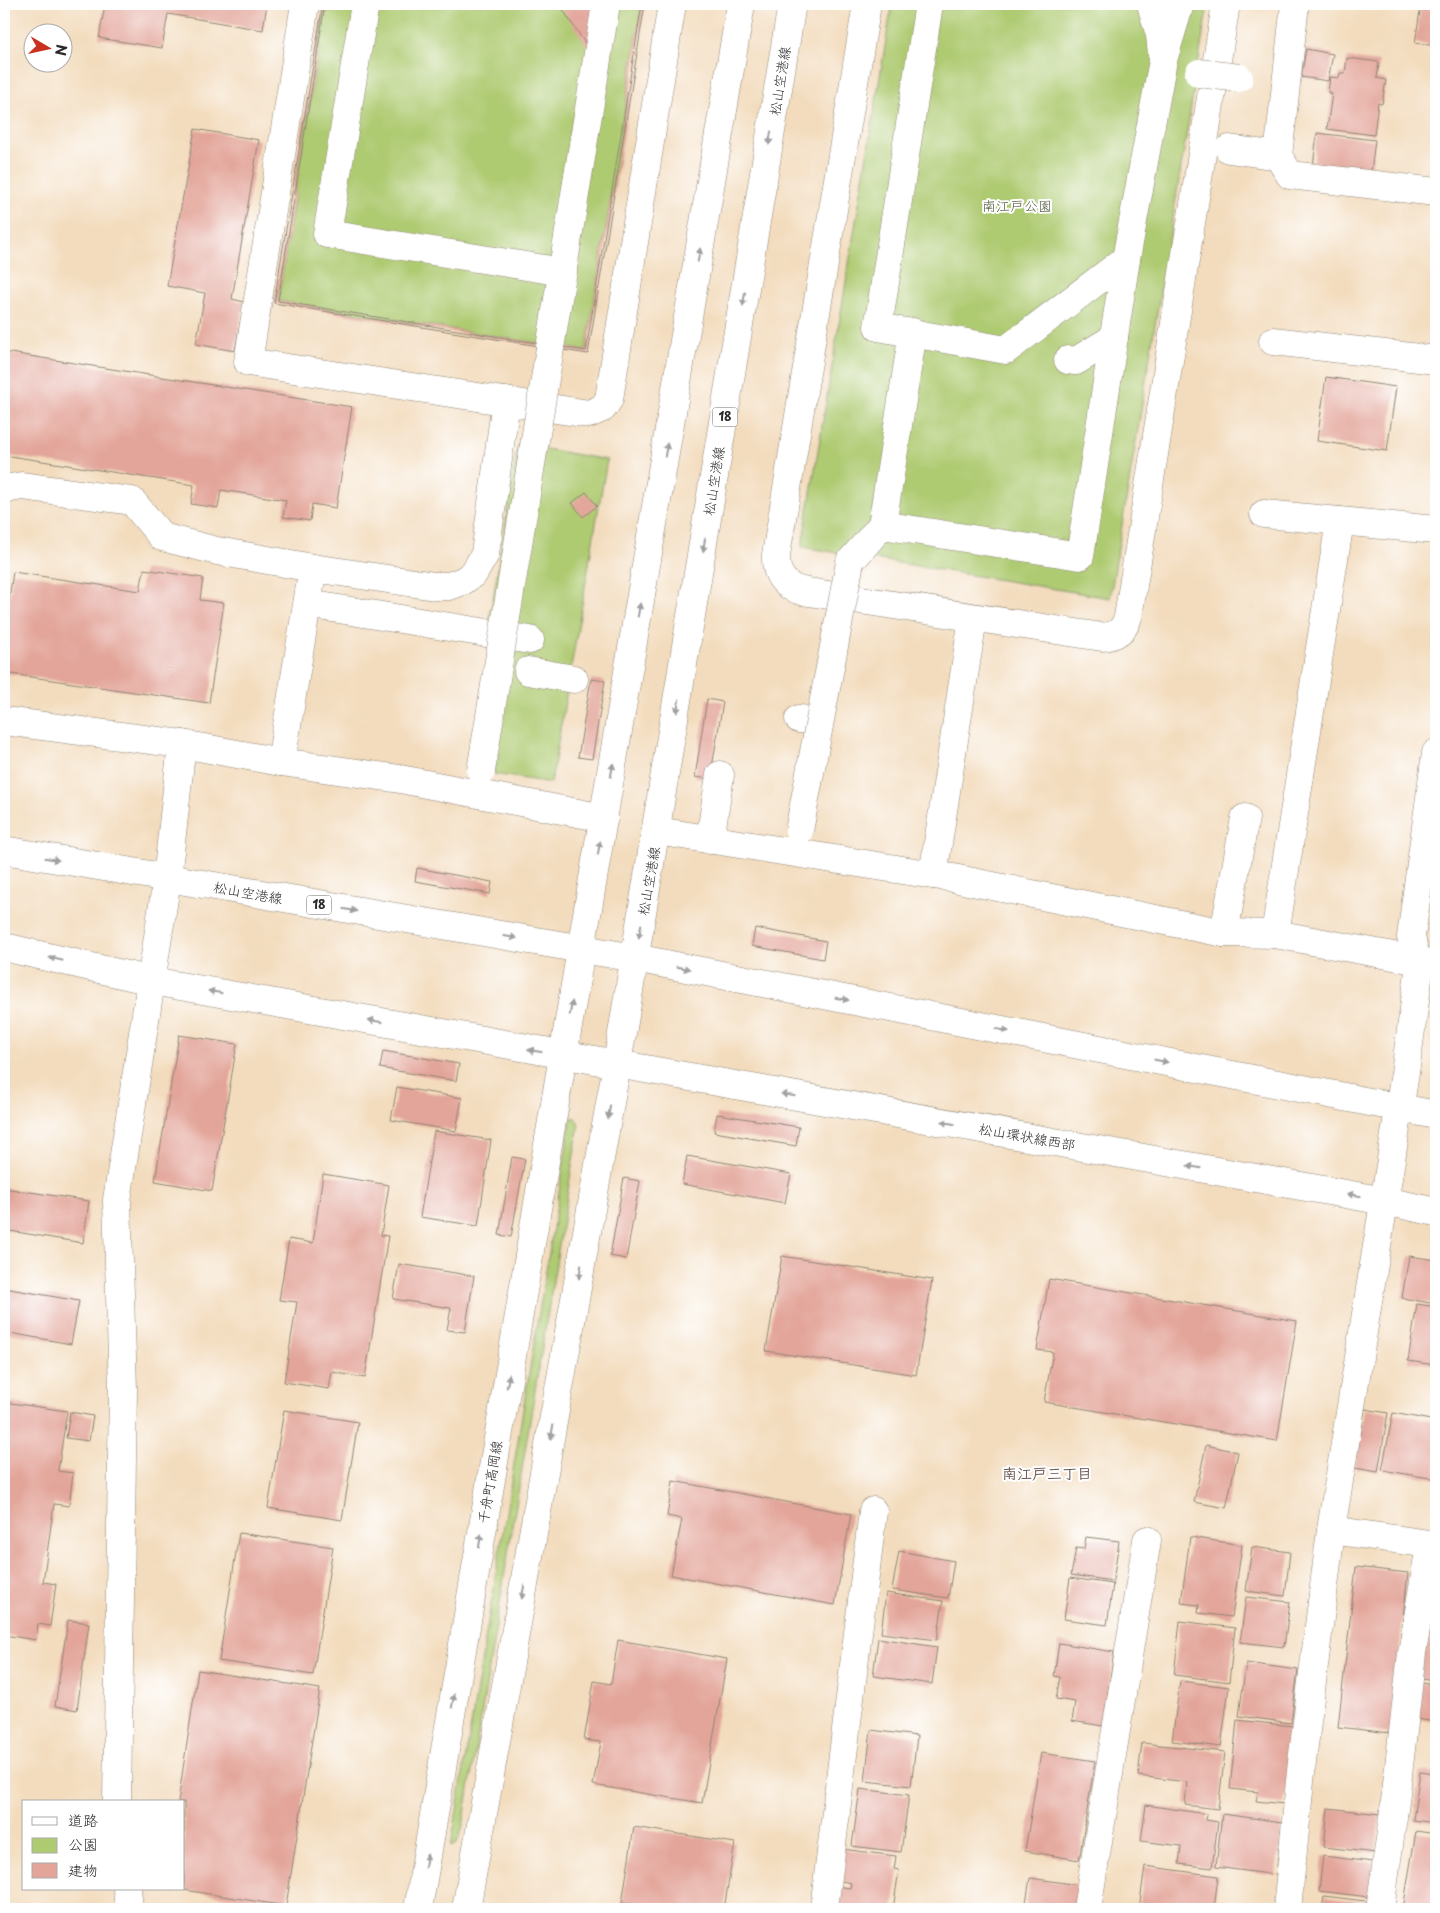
<svg xmlns="http://www.w3.org/2000/svg" width="1440" height="1913" font-family="'Playpen Sans','Klee One',sans-serif">
	<style>
		.green { fill: #afcb72; stroke: #6d7b4e }
		.building { fill: #e3a59a }
		.lines { fill: none; stroke-linecap: round; stroke-linejoin: round }
		.minor-casing { stroke: #8f8474; stroke-width: 29 }
		.major-casing { stroke: #8f8474; stroke-width: 29 }
		.minor { stroke: #fff; stroke-width: 28 }
		.major { stroke: #fff; stroke-width: 28 }
		.minor-bridge-casing { stroke: #8f8474; stroke-width: 29; stroke-linecap: butt }
		.minor-bridge { stroke: #fff; stroke-width: 28 }
		.oneway { fill: #a0a0a0 }
		.labels { text-anchor: middle; stroke-width: 4; stroke-linejoin: round; paint-order: stroke }
		.shield { fill: #fff; stroke: #6b6b6b; stroke-width: 1 }
		.shield-label { font-size: 12px; font-weight: bold; fill: #2b2b2b }
		.street-label { font-size: 14px; fill: #2b2b2b; stroke: #fff }
		.park-label { font-size: 14px; fill: #535b40; stroke: #fff }
		.neighbourhood-label { font-size: 15px; font-weight: bold; fill: #6b5652; stroke: #fff }
	</style>
	<rect width="100%" height="100%" fill="#fff"/>
	<filter id="ink" filterUnits="userSpaceOnUse"><feTurbulence type="fractalNoise" baseFrequency=".02" numOctaves="2"/><feDisplacementMap in="SourceGraphic" scale="10" xChannelSelector="R" yChannelSelector="G"/><feConvolveMatrix kernelMatrix="1 2 1 2 8 2 1 2 1" color-interpolation-filters="sRGB"/></filter>
	<filter id="wash" filterUnits="userSpaceOnUse"><feTurbulence type="fractalNoise" baseFrequency=".0096" numOctaves="4" result="noise"/><feDisplacementMap in="SourceGraphic" scale="20" xChannelSelector="R" yChannelSelector="G"/><feGaussianBlur stdDeviation="1.12" result="paint"/><feColorMatrix in="noise" values="0 0 0 0 0 0 0 0 0 0 0 0 0 0 0 0 0 1.4 0 .05"/><feComposite in="paint" operator="in"/></filter>
	<g filter="url(#wash)">
		<rect width="100%" height="100%" fill="#f3dcbd"/>
		<!-- green -->
		<g class="green">
			<path d="M325 4H642L586 351 278 301Z"/>
			<path d="M892 4H1208L1110 598 802 547Z"/>
			<path d="M518 444 607 460 551 783 494 774 489 623Z"/>
			<path d="M574 1117 576 1118 579 1124 463 1826 457 1843 451 1846 571 1119Z"/>
		</g>
		<g id="blocks">
			<!-- building -->
			<g class="building">
				<path d="M105 4H267L263 30 168 14 162 48 99 38Z"/>
				<path d="M323 4H325L278 301 586 351 642 4H645L588 354 274 303Z"/>
				<path d="M559 4H602L593 55Z"/>
				<path d="M1421 4H1436V46L1415 43Z"/>
				<path d="M1306 49 1333 54 1328 81 1301 77Z"/>
				<path d="M1347 58 1379 62 1377 78 1386 80 1382 104 1378 103 1374 135 1327 129 1332 93H1328L1330 77 1339 78 1340 73H1345Z"/>
				<path d="M195 129 259 140 232 299 244 302 235 351 196 344 205 293 167 286Z"/>
				<path d="M1317 133 1375 140 1371 173 1313 167Z"/>
				<path d="M4 352 352 407 336 508 312 504 310 521 283 517 286 500 221 490 218 508 191 504 194 485 4 455Z"/>
				<path d="M1326 377 1396 387 1387 451 1317 441Z"/>
				<path d="M586 492 597 506 583 517 572 503Z"/>
				<path d="M144 569 203 578 200 600 224 603 209 703 4 673V635L13 572 140 591Z"/>
				<path d="M591 679 605 681 592 759 578 757Z"/>
				<path d="M707 699 723 702 710 779 695 777Z"/>
				<path d="M417 868 492 882 490 894 415 881Z"/>
				<path d="M755 928 826 941 823 959 752 946Z"/>
				<path d="M179 1035 237 1044 212 1191 155 1181Z"/>
				<path d="M383 1051 459 1064 456 1081 380 1068Z"/>
				<path d="M397 1087 462 1098 456 1131 391 1120Z"/>
				<path d="M717 1114 799 1127 796 1146 714 1132Z"/>
				<path d="M434 1131 491 1140 478 1226 420 1217Z"/>
				<path d="M687 1156 791 1174 785 1203 682 1184Z"/>
				<path d="M512 1157 525 1159 511 1237 499 1235Z"/>
				<path d="M323 1174 389 1185 381 1235 388 1236 365 1378 332 1372 329 1389 284 1382 297 1302 279 1300 289 1239 313 1243Z"/>
				<path d="M624 1178 640 1181 626 1259 610 1256Z"/>
				<path d="M4 1188 89 1201 83 1243 4 1230Z"/>
				<path d="M782 1256 932 1280 916 1375 766 1351Z"/>
				<path d="M1409 1256 1436 1260V1304L1402 1298Z"/>
				<path d="M399 1264 474 1276 465 1332 447 1330 451 1308 393 1299Z"/>
				<path d="M1049 1279 1297 1321 1277 1441 1044 1402 1053 1352 1037 1350Z"/>
				<path d="M4 1288 79 1301 71 1344 4 1332Z"/>
				<path d="M1417 1304 1436 1307V1365L1408 1361Z"/>
				<path d="M4 1402 67 1411 58 1471 73 1473 69 1506 54 1504 43 1582 56 1584 50 1626 38 1624 36 1640 4 1635Z"/>
				<path d="M1365 1409 1388 1413 1378 1472 1355 1468Z"/>
				<path d="M284 1410 358 1422 342 1520 268 1508Z"/>
				<path d="M70 1412 93 1416 89 1441 66 1438Z"/>
				<path d="M1393 1413 1436 1421V1479L1382 1470Z"/>
				<path d="M1206 1445 1238 1452 1226 1508 1194 1502Z"/>
				<path d="M673 1481 851 1514 835 1605 671 1575 682 1519 667 1516Z"/>
				<path d="M239 1533 333 1547 313 1675 219 1661Z"/>
				<path d="M1086 1537 1119 1541 1113 1581 1071 1575 1076 1548 1084 1549Z"/>
				<path d="M1190 1537 1242 1545 1232 1617 1198 1613 1199 1605 1181 1603Z"/>
				<path d="M1252 1547 1290 1552 1285 1596 1246 1591Z"/>
				<path d="M899 1551 954 1561 948 1598 892 1590Z"/>
				<path d="M1356 1567 1408 1573 1390 1733 1338 1727Z"/>
				<path d="M1070 1578 1113 1584 1107 1625 1064 1619Z"/>
				<path d="M886 1593 943 1601 937 1640 881 1633Z"/>
				<path d="M1246 1597 1290 1602 1284 1647 1240 1642Z"/>
				<path d="M1424 1617 1436 1619V1681L1414 1678Z"/>
				<path d="M68 1620 89 1623 77 1710 55 1706Z"/>
				<path d="M1180 1621 1235 1628 1229 1682 1174 1675Z"/>
				<path d="M878 1638 937 1647 932 1684 873 1676Z"/>
				<path d="M618 1640 727 1659 702 1803 593 1785 601 1742 584 1740 594 1681 611 1684Z"/>
				<path d="M1059 1643 1114 1652 1103 1726 1072 1721 1075 1702 1056 1699 1060 1677 1054 1676Z"/>
				<path d="M1246 1663 1298 1670 1291 1723 1239 1716Z"/>
				<path d="M198 1670 320 1689 286 1906 184 1890V1802H178Z"/>
				<path d="M1180 1681 1229 1687 1221 1747 1172 1741Z"/>
				<path d="M1421 1683 1436 1685V1722L1416 1719Z"/>
				<path d="M1237 1720 1293 1726 1284 1804 1256 1801 1258 1792 1230 1789Z"/>
				<path d="M871 1730 917 1736 911 1786 865 1781Z"/>
				<path d="M1142 1743 1225 1752 1218 1809 1185 1805 1187 1782 1138 1776Z"/>
				<path d="M1041 1753 1095 1761 1079 1860 1025 1851Z"/>
				<path d="M1420 1772 1436 1774V1823L1413 1820Z"/>
				<path d="M860 1789 909 1795 901 1852 852 1846Z"/>
				<path d="M1146 1805 1207 1814 1206 1820 1218 1822 1212 1868 1179 1864 1181 1846 1141 1841Z"/>
				<path d="M1328 1808 1380 1814 1376 1853 1324 1847Z"/>
				<path d="M1222 1814 1282 1822 1276 1875 1216 1867Z"/>
				<path d="M634 1827 735 1843 724 1909H664L622 1903Z"/>
				<path d="M1416 1831 1436 1834V1909H1403Z"/>
				<path d="M842 1849 896 1856 894 1869 899 1870 893 1909H833L837 1886 850 1888 851 1883 837 1880Z"/>
				<path d="M1323 1856 1373 1862 1369 1897 1319 1891Z"/>
				<path d="M1145 1866 1218 1876 1214 1909H1139Z"/>
				<path d="M1030 1878 1079 1885 1074 1909H1025Z"/>
				<path d="M1324 1896 1373 1902 1372 1909H1322Z"/>
				<path d="M1226 1905 1250 1908V1909H1226Z"/>
			</g>
		</g>
	</g>
	<g filter="url(#ink)">
		<use href="#blocks" fill-opacity="0" stroke="#8f8474" stroke-width="1"/>
		<g class="lines">
			<defs>
				<g id="minor">
					<path d="M305 4 248 362 589 414 603 408 609 399 672 4"/>
					<path d="M365 4 327 234 563 272"/>
					<path d="M867 4 776 555C775 574 784 587 802 591L1102 637C1116 636 1124 631 1128 617L1226 4"/>
					<path d="M929 4 878 327 1006 350 1126 259"/>
					<path d="M1151 4 1160 35 1162 54"/>
					<path d="M1295 4 1278 156 1290 175 1436 192"/>
					<path d="M1229 149 1278 156"/>
					<path d="M913 332 882 525 1080 556 1126 259 1163 60 1180 4"/>
					<path d="M1273 341 1436 360"/>
					<path d="M550 348 606 4"/>
					<path d="M1068 360 1076 361 1114 338"/>
					<path d="M4 491 11 488 22 486 132 501 162 537 217 551 313 568"/>
					<path d="M1264 514 1436 530"/>
					<path d="M850 562 882 525"/>
					<path d="M308 604 530 640"/>
					<path d="M528 671 574 679"/>
					<path d="M799 719 819 721"/>
					<path d="M4 721 182 744 281 762 400 779 604 818"/>
					<path d="M281 762 313 568 435 586H449L463 581 474 573 485 554 506 401"/>
					<path d="M657 831 953 878 1224 933 1275 934 1431 963"/>
					<path d="M710 840 720 775"/>
					<path d="M933 875 973 618"/>
					<path d="M1224 933 1245 818"/>
					<path d="M1275 934 1340 521"/>
					<path d="M635 958 1436 1115"/>
					<path d="M1331 1530 1436 1545"/>
					<path d="M117 1802 123 1389 117 1200 167 879 182 744"/>
					<path d="M127 1889 129 1909"/>
					<path d="M418 1909 563 1056"/>
					<path d="M466 1909 617 1064 1385 1201 1436 1212"/>
					<path d="M824 1909 873 1511"/>
					<path d="M1087 1909 1147 1540"/>
					<path d="M1287 1909 1302 1762 1331 1530 1405 1073 1419 972 1411 937 1436 753"/>
					<path d="M1380 1909 1394 1810 1412 1653 1430 1545"/>
				</g>
				<g id="major">
					<path d="M4 850 635 958"/>
					<path d="M4 947 152 981 617 1064 792 4"/>
					<path d="M563 1056 741 4"/>
				</g>
			</defs>
			<!-- minor casing -->
			<use href="#minor" class="minor-casing"/>
			<!-- major casing -->
			<use href="#major" class="major-casing"/>
			<!-- minor -->
			<use href="#minor" class="minor"/>
			<!-- major -->
			<use href="#major" class="major"/>
			<defs>
				<g id="minor-bridge">
					<path d="M1199 73 1239 78"/>
					<path d="M481 771 550 348"/>
					<path d="M799 831 850 562"/>
				</g>
			</defs>
			<!-- minor-bridge casing -->
			<use href="#minor-bridge" class="minor-bridge-casing"/>
			<!-- minor-bridge -->
			<use href="#minor-bridge" class="minor-bridge"/>
		</g>
		<!-- one-way arrows -->
		<defs><path id="oneway-solid" d="M-6-.8H1V-3.2L6.5 0L1 3.2V.8H-6Z" transform="scale(1.25)"/></defs>
		<g class="oneway">
			<use href="#oneway-solid" transform="translate(770 138) rotate(99)"/>
			<use href="#oneway-solid" transform="translate(699 255) rotate(-80)"/>
			<use href="#oneway-solid" transform="translate(744 299) rotate(99)"/>
			<use href="#oneway-solid" transform="translate(666 450) rotate(-80)"/>
			<use href="#oneway-solid" transform="translate(704 545) rotate(99)"/>
			<use href="#oneway-solid" transform="translate(639 610) rotate(-80)"/>
			<use href="#oneway-solid" transform="translate(678 706) rotate(99)"/>
			<use href="#oneway-solid" transform="translate(612 770) rotate(-80)"/>
			<use href="#oneway-solid" transform="translate(599 848) rotate(-80)"/>
			<use href="#oneway-solid" transform="translate(52 859) rotate(10)"/>
			<use href="#oneway-solid" transform="translate(350 910) rotate(10)"/>
			<use href="#oneway-solid" transform="translate(640 931) rotate(100)"/>
			<use href="#oneway-solid" transform="translate(510 937) rotate(10)"/>
			<use href="#oneway-solid" transform="translate(56 959) rotate(-167)"/>
			<use href="#oneway-solid" transform="translate(683 968) rotate(11)"/>
			<use href="#oneway-solid" transform="translate(215 992) rotate(-170)"/>
			<use href="#oneway-solid" transform="translate(842 999) rotate(11)"/>
			<use href="#oneway-solid" transform="translate(571 1008) rotate(-80)"/>
			<use href="#oneway-solid" transform="translate(375 1021) rotate(-170)"/>
			<use href="#oneway-solid" transform="translate(1002 1030) rotate(11)"/>
			<use href="#oneway-solid" transform="translate(535 1051) rotate(-170)"/>
			<use href="#oneway-solid" transform="translate(1161 1061) rotate(11)"/>
			<use href="#oneway-solid" transform="translate(788 1095) rotate(-170)"/>
			<use href="#oneway-solid" transform="translate(609 1112) rotate(100)"/>
			<use href="#oneway-solid" transform="translate(948 1123) rotate(-170)"/>
			<use href="#oneway-solid" transform="translate(1194 1167) rotate(-170)"/>
			<use href="#oneway-solid" transform="translate(1354 1195) rotate(-170)"/>
			<use href="#oneway-solid" transform="translate(580 1272) rotate(100)"/>
			<use href="#oneway-solid" transform="translate(508 1381) rotate(-80)"/>
			<use href="#oneway-solid" transform="translate(552 1432) rotate(100)"/>
			<use href="#oneway-solid" transform="translate(480 1541) rotate(-80)"/>
			<use href="#oneway-solid" transform="translate(523 1592) rotate(100)"/>
			<use href="#oneway-solid" transform="translate(453 1701) rotate(-80)"/>
			<use href="#oneway-solid" transform="translate(426 1861) rotate(-80)"/>
		</g>
	</g>
	<g class="labels">
		<!-- shield labels -->
		<g class="shield">
			<rect x="712.5" y="407.5" width="25" height="19" rx="4"/>
			<rect x="306.5" y="895.5" width="25" height="19" rx="4"/>
		</g>
		<g class="shield-label">
			<text x="725" y="421">18</text>
			<text x="319" y="909">18</text>
		</g>
		<!-- street labels -->
		<g class="street-label">
			<text transform="translate(780 81) rotate(-81)" y="5">松山空港線</text>
			<text transform="translate(714 481) rotate(-81)" y="5">松山空港線</text>
			<text transform="translate(649 881) rotate(-80)" y="5">松山空港線</text>
			<text transform="translate(248 893) rotate(10)" y="5">松山空港線</text>
			<text transform="translate(1027 1137) rotate(10)" y="5">松山環状線西部</text>
			<text transform="translate(490 1482) rotate(-80)" y="5">千舟町高岡線</text>
		</g>
		<!-- park labels -->
		<g class="park-label">
			<text x="1017" y="211">南江戸公園</text>
		</g>
		<!-- neighbourhood labels -->
		<g class="neighbourhood-label">
			<text x="1047" y="1479">南江戸三丁目</text>
		</g>
	</g>
	<!-- margin -->
	<rect width="1440" height="1913" fill="none" stroke="#fff" stroke-width="20"/>
	<!-- legend -->
	<rect x="22" y="1800" width="162" height="90" fill="#ffffff" stroke="#aaaaaa"/>
	<rect x="32" y="1817" width="25" height="8" fill="#ffffff" stroke="#aaaaaa"/>
	<text x="68" y="1826" font-size="15" fill="#2b2b2b">道路</text>
	<rect x="32" y="1838" width="25" height="15" fill="#afcb72" stroke="#aaaaaa"/>
	<text x="68" y="1850" font-size="15" fill="#2b2b2b">公園</text>
	<rect x="32" y="1863" width="25" height="15" fill="#e3a59a" stroke="#aaaaaa"/>
	<text x="68" y="1876" font-size="15" fill="#2b2b2b">建物</text>
	<!-- north arrow -->
	<g transform="translate(48 48) rotate(99)"><circle r="24" fill="#ffffff" stroke="#aaaaaa"/>
	<path d="M0-4L9 19L0 12L-9 19Z" fill="#c8321e"/>
	<text y="-8" font-size="14" font-weight="bold" text-anchor="middle" fill="#2b2b2b">N</text>
	</g>
</svg>
